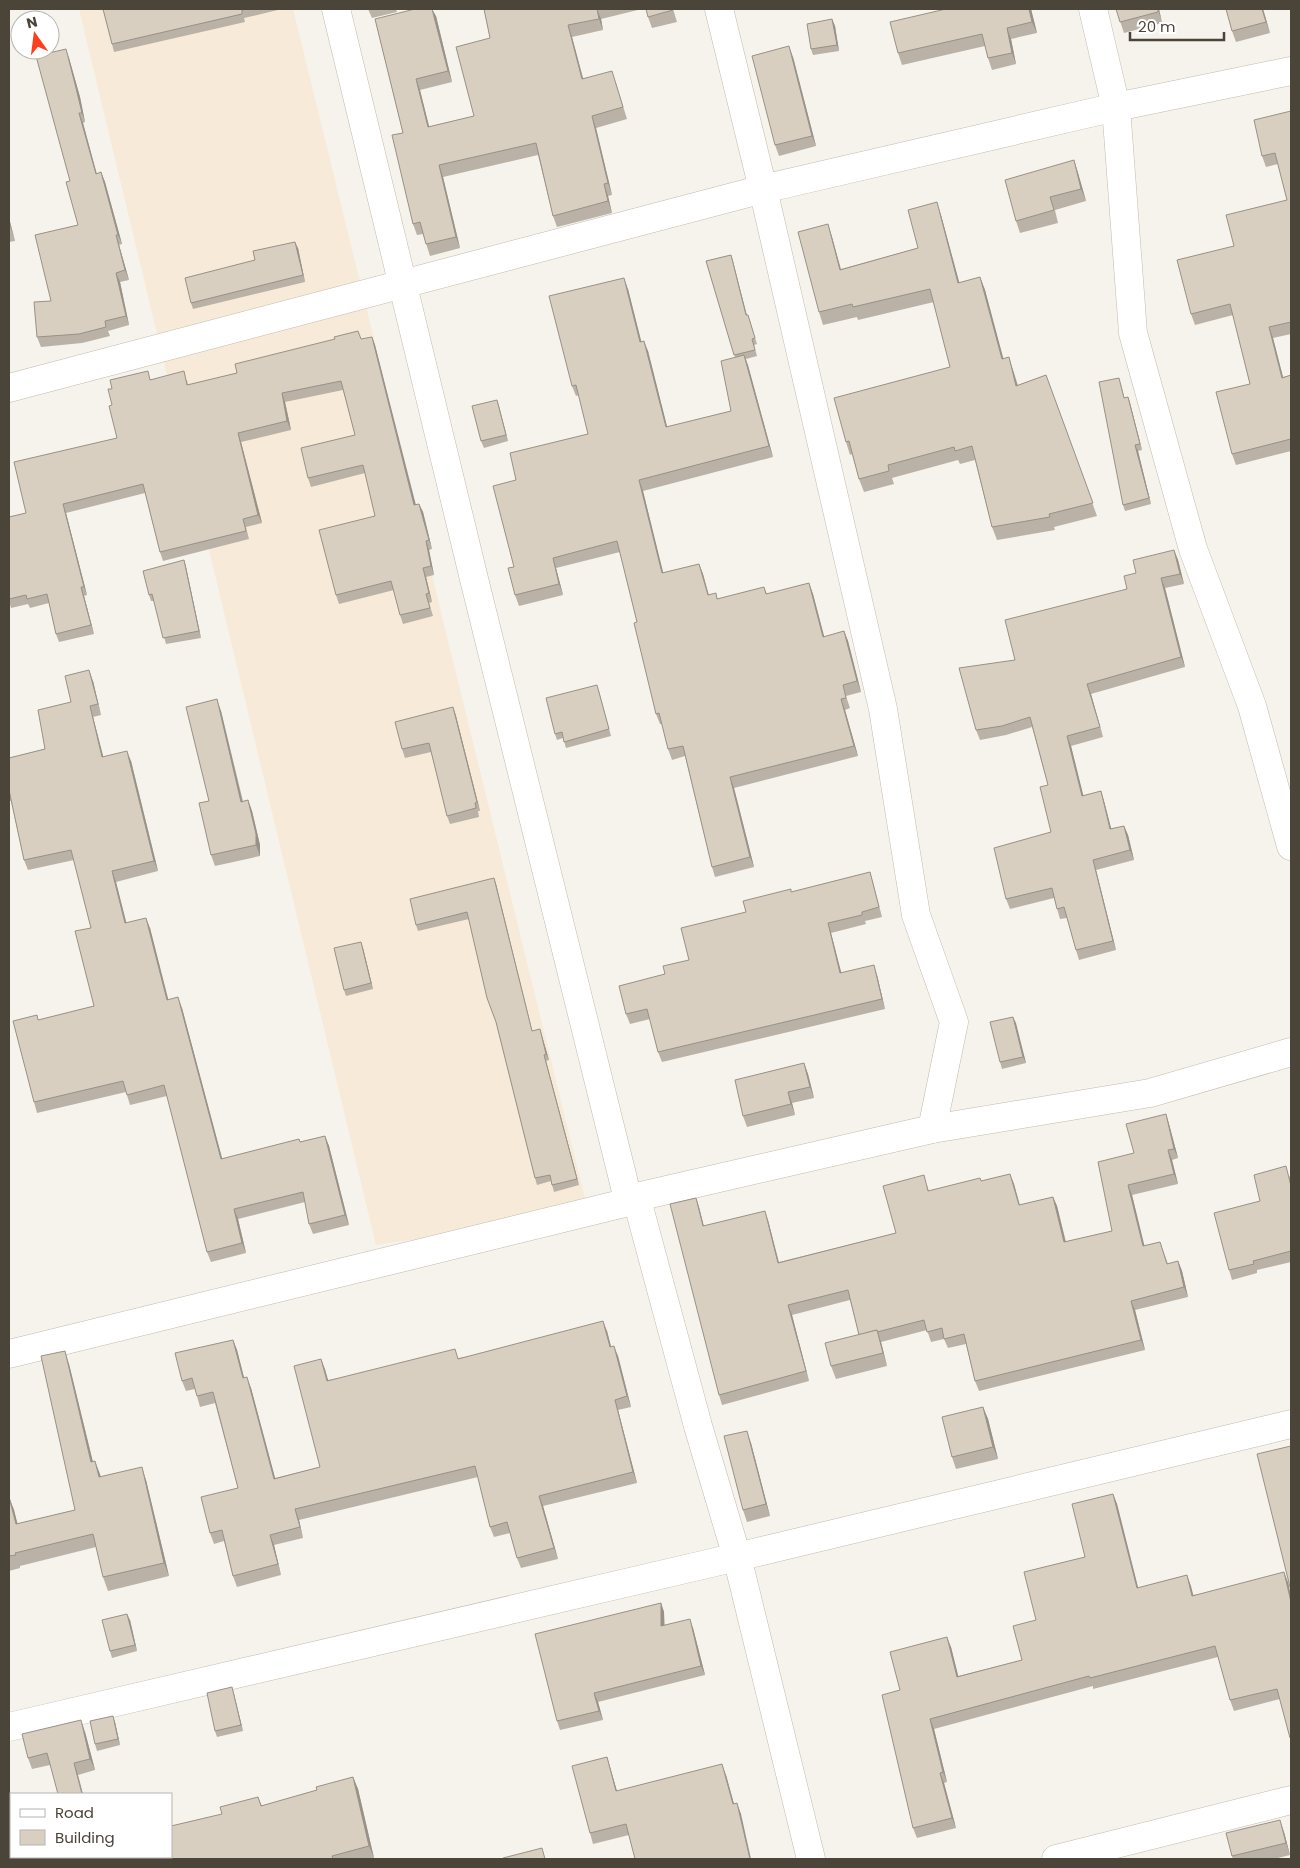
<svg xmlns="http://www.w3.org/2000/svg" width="1300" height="1868" font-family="Poppins,sans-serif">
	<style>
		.commercial { fill: #f7ead8 }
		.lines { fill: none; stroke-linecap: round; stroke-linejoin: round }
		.minor-casing { stroke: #c2bbae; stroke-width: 29 }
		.minor { stroke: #fff; stroke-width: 28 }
		.wall { fill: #bab2a6 }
		.shaded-wall { fill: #979187 }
		.building { fill: #d8cfc1; stroke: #979187 }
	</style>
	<rect width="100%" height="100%" fill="#f6f3ec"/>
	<!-- commercial -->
	<path class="commercial" d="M79 9H293L589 1215 376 1245Z"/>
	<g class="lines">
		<defs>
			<g id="minor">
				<path d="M336 9 475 583 628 1199 637 1200 698 1426 737 1557 811 1859"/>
				<path d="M719 9 763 189 883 709 916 915 954 1022 932 1129"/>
				<path d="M1093 9 1116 107 1133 333 1193 549 1252 706 1291 846"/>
				<path d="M9 388 763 189 1116 107 1291 71"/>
				<path d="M628 1199 932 1129 1150 1093 1291 1052"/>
				<path d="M9 1354 637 1200"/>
				<path d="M9 1727 737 1557 1291 1424"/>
				<path d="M1056 1859 1291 1800"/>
			</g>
		</defs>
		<!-- minor casing -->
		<use href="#minor" class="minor-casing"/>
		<!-- minor -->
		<use href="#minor" class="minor"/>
	</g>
	<!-- wall -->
	<g class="wall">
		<path d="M103 9H282L244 18 245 22 114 52 112 44Z"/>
		<path d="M368 9H396L397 12 372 18Z"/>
		<path d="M484 9H642L601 19 603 30 572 37 583 78 616 83 627 119 596 128 612 195 608 196 612 213 557 227 553 216 538 155 443 177 460 248 430 256 423 234 417 235 413 224 403 133 375 19 436 16 452 82 420 90 429 127 474 116 490 38Z"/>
		<path d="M673 9 677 22 652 28 648 17Z"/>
		<path d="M1031 9 1037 33 1011 39 1016 64 992 70 988 58 985 46 902 65 898 53Z"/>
		<path d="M1116 9H1159L1162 23 1124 33Z"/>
		<path d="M1263 9 1270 33 1236 42 1232 31Z"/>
		<path d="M832 19 835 26 839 51 813 55 811 49Z"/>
		<path d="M793 57 816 146 779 156 775 145Z"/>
		<path d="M69 58 80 97 85 122 83 123 97 174 101 172 105 182 122 244 119 245 129 280 120 282 129 325 108 331 110 336 82 343 41 347 37 337 51 301 78 225 70 181Z"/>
		<path d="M1291 111V334L1273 338 1283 377 1291 375V451L1236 465 1232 454 1250 384 1233 315 1195 325 1191 314 1234 246 1287 200 1278 164 1266 167 1262 156Z"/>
		<path d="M1074 160 1078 173 1086 201 1055 210 1058 223 1020 233 1016 221Z"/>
		<path d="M941 215 959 283 980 277 985 290 1003 359 1013 370 1018 385 1046 375 1097 516 1054 527 1055 530 997 540 992 527 975 460 960 464 958 460 892 478 894 484 864 492 859 479 852 454 850 455 846 442 950 367 934 302 858 320 857 317 823 325 819 312 828 224 832 237 841 269 918 248Z"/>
		<path d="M9 218 15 241 9 242Z"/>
		<path d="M298 248 305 282 193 309 191 303 255 260Z"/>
		<path d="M731 255 747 315H748L750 321 757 344 754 345 757 356 746 359 773 457 643 491 663 573 699 564 703 574 709 595 718 599 764 587 767 594 809 583 813 594 824 637 844 631 848 641 861 692 846 696 850 708 845 710 858 756 734 788 754 867 715 877 712 867 685 756 672 760 668 749 662 724H660L656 714 637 622 620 552 556 568 563 595 519 606 515 595 514 567 516 480 588 434 579 395 576 396 572 386 628 289 641 342 648 351 667 427 731 411 735 357 706 261Z"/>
		<path d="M372 337 375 345 415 505 419 504 423 512 432 549 429 550 434 575 426 577 432 602 429 603 433 616 403 624 400 615 394 590 339 604 336 595 375 516 365 473 311 487 308 478 355 435 343 390 285 402 291 430 241 442 262 523 246 527 249 539 163 561 160 552 145 493 66 513 87 595 84 596 94 634 59 642 56 634 49 603 30 608 28 604 11 608 9 601V517L26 513 117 438 112 405 151 379 187 380 188 385 237 373Z"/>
		<path d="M1121 384 1124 397H1128L1130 403 1142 450 1138 451 1151 504 1125 511 1123 505Z"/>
		<path d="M497 400 508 441 484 448 481 441Z"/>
		<path d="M1174 550 1178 560 1184 584 1165 588 1185 667 1091 694 1103 737 1071 746 1083 796 1101 791 1104 801 1111 829 1124 826 1128 835 1134 860 1096 870 1116 950 1079 960 1076 950 1067 918 1060 919 1054 898 1010 909 1006 899 1051 832 1048 785 1032 727 1006 735 980 740 976 730 1015 660 1127 589 1136 573Z"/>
		<path d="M184 560 186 567 201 638 166 644 154 601H151L149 595Z"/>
		<path d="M93 681 101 715 93 717 103 757 131 761 158 871 116 882 126 923 150 928 168 1000 182 1008 222 1159 300 1142 325 1136 329 1146 349 1225 313 1234 309 1224 305 1202 238 1219 246 1253 211 1262 207 1252 167 1096 130 1105 126 1092 37 1113 34 1102 39 1020 94 1006 91 928 74 860 28 870 24 860 11 801H9V758L45 749 71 702Z"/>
		<path d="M599 691 611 736 566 748 563 738 557 740 555 734Z"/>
		<path d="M453 707 456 716 480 811H478L479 817 450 824 447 816 431 752 405 758 402 749Z"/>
		<path d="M221 711 243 801 248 800 252 811 260 845V856L215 866 211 855 209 801Z"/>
		<path d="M870 872 873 882 882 917 865 921 866 924 831 933 841 973 877 975 885 1009 662 1062 658 1052 650 1019 630 1024 626 1014 665 974 689 960 746 912 792 892Z"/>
		<path d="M494 878 496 884 532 1031 540 1029 542 1036 549 1060 546 1061 579 1185 554 1192 551 1181 537 1185 535 1178 496 1022 469 919 418 931 416 925Z"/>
		<path d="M363 948 373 989 346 996 344 990Z"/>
		<path d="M1013 1017 1026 1063 1002 1069 1000 1062Z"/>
		<path d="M804 1063 808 1074 814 1098 792 1103 795 1115 747 1127 743 1116Z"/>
		<path d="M1166 1114 1169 1124 1178 1158 1172 1160 1178 1184 1132 1195 1144 1246 1160 1242 1168 1264 1178 1261 1182 1271 1188 1297 1135 1310 1145 1350 979 1391 975 1381 966 1344 948 1348 944 1339 931 1342 927 1330 881 1342 887 1366 836 1379 831 1366 859 1335 850 1300 792 1315 809 1381 722 1405 719 1395 696 1198 699 1207 704 1226 768 1220 779 1262 896 1233 927 1185 929 1191 981 1181 1010 1174 1014 1184 1020 1205 1053 1197 1057 1206 1066 1242 1112 1231 1134 1153Z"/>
		<path d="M1290 1176 1291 1182V1262L1257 1270V1273L1232 1280 1229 1270 1260 1201Z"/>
		<path d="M607 1331 611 1347 618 1356 631 1407 618 1410 637 1483 543 1506 558 1559 521 1568 517 1558 510 1533 494 1537 490 1527 478 1477 299 1520 303 1538 274 1545 281 1575 237 1587 233 1576 224 1541 214 1544 210 1533 238 1488 215 1403 200 1407 195 1389 186 1391 182 1381 233 1340 237 1350 244 1378 251 1388 275 1478 320 1467 321 1359 328 1380 459 1358Z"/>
		<path d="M69 1364 93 1462 101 1477 146 1480 169 1576 108 1591 103 1577 96 1547 20 1566V1568L9 1571V1497L14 1510 17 1524 75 1510Z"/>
		<path d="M983 1407 988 1419 998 1459 956 1469 952 1457Z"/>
		<path d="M751 1443 770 1516 747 1522 743 1510Z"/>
		<path d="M1113 1494 1117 1504 1138 1588 1187 1575 1193 1595 1288 1582 1291 1597V1740L1280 1699 1234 1711 1230 1700 1218 1657 1093 1689V1686L934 1729 947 1782 944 1783 956 1828 917 1838 913 1828 900 1690 951 1647 958 1676 1022 1660 1036 1620 1085 1557Z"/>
		<path d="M661 1603 664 1612V1625L693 1628 705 1675 598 1702 603 1720 560 1730 557 1721Z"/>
		<path d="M130 1620 137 1651 112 1658 110 1651Z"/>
		<path d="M234 1694 243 1731 217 1737 215 1731Z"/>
		<path d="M115 1722 120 1745 97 1751 95 1744Z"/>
		<path d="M85 1732 95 1770 78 1775 50 1765 32 1769 28 1758Z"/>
		<path d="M607 1757 610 1767 617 1791 726 1775 734 1804 741 1814 629 1835 593 1844 590 1833Z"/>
		<path d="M353 1777 358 1789 374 1858 370 1859H9L11 1857H171L222 1814 258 1797 262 1806 317 1790Z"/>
		<path d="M1284 1832 1290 1855 1274 1859H1233L1232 1856Z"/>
	</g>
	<!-- shaded-wall -->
	<g class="shaded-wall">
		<path d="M432 9 436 16 452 82 448 71Z"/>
		<path d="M597 9 601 19 603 30 599 19Z"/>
		<path d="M1029 9H1031L1037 33 1032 22Z"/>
		<path d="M1158 9H1159L1162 23Z"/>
		<path d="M1262 9H1263L1270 33 1266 22Z"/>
		<path d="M832 19 835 26 839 51 837 45Z"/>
		<path d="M568 25 572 37 586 90 582 79Z"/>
		<path d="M1007 28 1011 39 1016 64 1012 53Z"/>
		<path d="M789 46 793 57 816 146 812 136Z"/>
		<path d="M66 49 69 58 80 97 85 122 82 113Z"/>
		<path d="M416 79 420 90 432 138 428 127Z"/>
		<path d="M79 113 83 123 99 183 96 174Z"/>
		<path d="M592 116 596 128 612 195 608 183Z"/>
		<path d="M1074 160 1078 173 1086 201 1081 189Z"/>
		<path d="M439 165 443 177 460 248 456 237Z"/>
		<path d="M101 172 105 182 122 244 118 235Z"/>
		<path d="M604 184 608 196 612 213 608 201Z"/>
		<path d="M937 202 941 215 963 296 958 283Z"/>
		<path d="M9 218 15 241 9 222Z"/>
		<path d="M828 224 832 237 844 282 840 270Z"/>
		<path d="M116 235 119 245 129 280 125 270Z"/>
		<path d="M295 242 298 248 305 282 303 275Z"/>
		<path d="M731 255 733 261 748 321 746 315Z"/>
		<path d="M116 273 120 282 129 325 126 316Z"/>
		<path d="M980 277 985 290 1007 372 1002 359Z"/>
		<path d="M624 278 628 289 644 352 640 342Z"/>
		<path d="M1269 327 1273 338 1286 389 1282 378Z"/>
		<path d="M372 337 375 345 418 513 414 505Z"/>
		<path d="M644 341 648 351 670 438 666 427Z"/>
		<path d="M744 355 748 365 773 457 769 446Z"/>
		<path d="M1009 357 1013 370 1021 399 1016 386Z"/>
		<path d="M282 393 285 402 291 430 287 421Z"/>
		<path d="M1128 397 1130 403 1142 450 1140 444Z"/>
		<path d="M497 400 499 406 508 441 506 435Z"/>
		<path d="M238 433 241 442 262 523 258 515Z"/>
		<path d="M1135 445 1138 451 1151 504 1149 498Z"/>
		<path d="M639 480 643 491 666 584 662 573Z"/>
		<path d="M63 504 66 513 87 595 84 587Z"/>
		<path d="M419 504 423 512 432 549 429 540Z"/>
		<path d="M426 541 429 550 434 575 431 566Z"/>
		<path d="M1174 550 1178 560 1184 584 1180 574Z"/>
		<path d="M553 558 556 568 563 595 559 584Z"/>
		<path d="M184 560 186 567 201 638 199 631Z"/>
		<path d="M699 564 703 574 711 605 708 595Z"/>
		<path d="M423 568 426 577 432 602 429 593Z"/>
		<path d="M1161 578 1165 588 1185 667 1181 657Z"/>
		<path d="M809 583 813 594 827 647 823 637Z"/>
		<path d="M81 587 84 596 94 634 91 625Z"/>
		<path d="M844 631 848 641 861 692 857 681Z"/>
		<path d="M89 670 93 681 101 715 98 704Z"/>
		<path d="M1087 684 1091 694 1103 737 1100 727Z"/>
		<path d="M217 699 221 711 245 813 241 802Z"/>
		<path d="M841 699 845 710 858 756 854 746Z"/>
		<path d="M90 706 93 717 106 767 102 757Z"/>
		<path d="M453 707 456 716 480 811 477 802Z"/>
		<path d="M1067 736 1071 746 1086 806 1082 796Z"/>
		<path d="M127 751 131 761 158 871 154 861Z"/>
		<path d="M730 777 734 788 754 867 750 857Z"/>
		<path d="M1101 791 1104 801 1114 839 1110 829Z"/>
		<path d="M248 800 252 811 260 845V856L256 845Z"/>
		<path d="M1124 826 1128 835 1134 860 1130 850Z"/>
		<path d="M1093 860 1096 870 1116 950 1113 941Z"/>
		<path d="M112 871 116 882 129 933 125 923Z"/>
		<path d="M494 878 496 884 534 1038 532 1031Z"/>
		<path d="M146 918 150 928 171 1010 167 1000Z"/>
		<path d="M828 923 831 933 844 983 840 973Z"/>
		<path d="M361 942 363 948 373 989 371 983Z"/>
		<path d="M874 965 877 975 885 1009 882 999Z"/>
		<path d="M178 997 182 1008 225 1169 221 1159Z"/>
		<path d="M1013 1017 1016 1023 1026 1063 1023 1057Z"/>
		<path d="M540 1029 542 1036 549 1060 546 1054Z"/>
		<path d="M544 1055 546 1061 579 1185 577 1179Z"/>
		<path d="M804 1063 808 1074 814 1098 810 1087Z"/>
		<path d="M788 1092 792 1103 795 1115 791 1104Z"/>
		<path d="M1166 1114 1169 1124 1178 1158 1174 1149Z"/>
		<path d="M325 1136 329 1146 349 1225 345 1215Z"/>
		<path d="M1168 1150 1172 1160 1178 1184 1174 1174Z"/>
		<path d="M1010 1174 1014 1184 1022 1215 1019 1205Z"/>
		<path d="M1128 1185 1132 1195 1147 1256 1143 1246Z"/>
		<path d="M1053 1197 1057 1206 1068 1252 1064 1242Z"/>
		<path d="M696 1198 699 1207 706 1236 703 1226Z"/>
		<path d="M234 1209 238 1219 246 1253 242 1243Z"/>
		<path d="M765 1211 768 1220 781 1272 778 1263Z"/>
		<path d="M1178 1261 1182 1271 1188 1297 1184 1287Z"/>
		<path d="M1131 1301 1135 1310 1145 1350 1141 1340Z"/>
		<path d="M788 1305 792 1315 809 1381 806 1371Z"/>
		<path d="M603 1321 607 1331 614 1358 610 1347Z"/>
		<path d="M877 1330 881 1342 887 1366 883 1353Z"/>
		<path d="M233 1340 237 1350 247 1389 243 1378Z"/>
		<path d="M614 1346 618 1356 631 1407 627 1396Z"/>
		<path d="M65 1351 69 1364 96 1475 91 1462Z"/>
		<path d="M321 1359 325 1369 331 1391 327 1381Z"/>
		<path d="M247 1377 251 1388 278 1489 274 1479Z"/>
		<path d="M615 1400 618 1410 637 1483 633 1472Z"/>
		<path d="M983 1407 988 1419 998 1459 993 1447Z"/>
		<path d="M747 1431 751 1443 770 1516 766 1504Z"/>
		<path d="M95 1461 100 1474 104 1490 99 1477Z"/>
		<path d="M142 1467 146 1480 169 1576 164 1563Z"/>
		<path d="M1113 1494 1117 1504 1141 1599 1137 1588Z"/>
		<path d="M539 1496 543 1506 558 1559 554 1548Z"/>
		<path d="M9 1497 14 1510 21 1537 16 1524Z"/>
		<path d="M295 1509 299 1520 303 1538 300 1527Z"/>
		<path d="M270 1535 274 1545 281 1575 278 1564Z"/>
		<path d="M1284 1572 1288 1582 1291 1597V1602Z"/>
		<path d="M1187 1575 1191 1586 1196 1606 1192 1596Z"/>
		<path d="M661 1603 664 1612 665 1635 661 1626Z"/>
		<path d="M127 1614 130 1620 137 1651 135 1645Z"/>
		<path d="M690 1619 693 1628 705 1675 701 1666Z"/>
		<path d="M947 1637 951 1647 961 1687 957 1677Z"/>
		<path d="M232 1687 234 1694 243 1731 241 1725Z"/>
		<path d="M594 1693 598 1702 603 1720 599 1711Z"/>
		<path d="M113 1716 115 1722 120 1745 118 1739Z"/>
		<path d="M930 1719 934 1729 947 1782 943 1772Z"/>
		<path d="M81 1720 85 1732 95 1770 90 1759Z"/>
		<path d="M607 1757 610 1767 620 1802 616 1791Z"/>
		<path d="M74 1763 78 1775 83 1794H82Z"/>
		<path d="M722 1764 726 1775 737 1815 733 1804Z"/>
		<path d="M940 1773 944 1783 956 1828 952 1818Z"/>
		<path d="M353 1777 358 1789 374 1858 369 1846Z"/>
		<path d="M737 1803 741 1814 751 1859H750Z"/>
		<path d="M1280 1820 1284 1832 1290 1855 1286 1843Z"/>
	</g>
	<!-- building -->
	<g class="building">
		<path d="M103 9H247L242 10V14L112 44Z"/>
		<path d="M415 9H432L448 71 416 79 428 127 474 116 456 47 490 38 484 9H597L599 19 568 25 582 79 612 71 623 107 592 116 608 183 604 184 608 201 553 216 536 143 439 165 456 237 426 244 420 222 413 224 392 135 403 133 375 19Z"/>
		<path d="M646 9H672L673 10 648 17Z"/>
		<path d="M946 9H1029L1032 22 1007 28 1012 53 988 58 982 34 898 53 890 22Z"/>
		<path d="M1116 9H1158V12L1120 22Z"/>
		<path d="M1226 9H1262L1266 22 1232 31Z"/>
		<path d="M832 19 837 45 811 49 807 24Z"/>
		<path d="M789 46 812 136 775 145 752 56Z"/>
		<path d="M66 49 76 88 82 113H79L96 174 101 172 118 235H116L125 270 116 273 126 316 105 321 106 327 79 334 37 337 34 302 51 301 35 235 78 225 66 182 70 181 36 56Z"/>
		<path d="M1291 111V322L1269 327 1282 378 1291 375V439L1232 454 1216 392 1250 384 1230 304 1191 314 1177 260 1234 246 1226 215 1287 200 1275 153 1262 156 1254 120Z"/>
		<path d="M1074 160 1081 189 1050 197 1054 210 1016 221 1005 180Z"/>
		<path d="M937 202 958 283 980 277 1002 359 1009 357 1016 386 1046 375 1093 503 1049 514 1050 517 992 527 972 446 955 451 954 447 888 465 889 471 859 479 849 441 846 442 834 398 950 367 930 289 853 307 852 304 819 312 798 232 828 224 840 270 918 248 908 210Z"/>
		<path d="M295 242 303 275 191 303 185 278 255 260 253 251Z"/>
		<path d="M731 255 746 315H748L755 338 752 339 755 350 734 355 706 261Z"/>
		<path d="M624 278 640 342 644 341 666 427 731 411 721 361 744 355 769 446 639 480 662 573 699 564 708 595 716 593 717 599 764 587 766 594 809 583 823 637 844 631 857 681 843 685 846 698 841 699 854 746 730 777 750 857 712 867 683 746 668 749 659 713 656 714 634 623 637 622 617 541 553 558 559 584 515 595 508 568 514 567 493 486 516 480 510 453 588 434 576 385 572 386 549 296Z"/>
		<path d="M358 331 361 339 372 337 414 505 419 504 429 540 426 541 431 566 423 568 429 593 426 594 430 608 400 615 391 581 336 595 319 530 375 516 363 465 308 478 301 448 355 435 341 381 282 393 287 421 238 433 258 515 243 519 246 531 160 552 143 484 63 504 84 587H81L91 625 56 634 47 594 27 599 26 595 9 599V517L26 513 14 462 117 438 109 406 112 405 108 389H112L110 380 148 371 150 380 184 371 187 385 237 373 235 364 335 339 334 337Z"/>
		<path d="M1119 378 1124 398 1128 397 1140 444 1135 445 1149 498 1123 505 1099 382Z"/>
		<path d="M497 400 506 435 481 441 472 406Z"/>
		<path d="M1174 550 1180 574 1161 578 1181 657 1087 684 1100 727 1067 736 1082 796 1101 791 1110 829 1124 826 1130 850 1093 860 1113 941 1076 950 1064 907 1057 909 1052 888 1006 899 994 848 1051 832 1040 787 1048 785 1030 717 1002 726 976 730 959 668 1015 660 1005 620 1127 589 1124 576 1136 573 1133 560Z"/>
		<path d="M184 560 199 631 163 638 152 594 149 595 143 571Z"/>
		<path d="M89 670 98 704 90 706 102 757 127 751 154 861 112 871 125 923 146 918 167 1000 178 997 221 1159 299 1139 300 1142 325 1136 345 1215 309 1224 303 1192 234 1209 242 1243 207 1252 164 1085 127 1095 123 1081 34 1102 13 1021 37 1015 38 1020 94 1006 75 931 91 928 71 850 24 860 9 790V758L45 749 38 710 71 702 65 676Z"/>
		<path d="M597 685 609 729 564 742 562 732 555 734 546 698Z"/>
		<path d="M217 699 241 802 248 800 256 834V845L211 855 199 803 209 801 186 707Z"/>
		<path d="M453 707 477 802 475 803 476 808 447 816 429 743 402 749 395 722Z"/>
		<path d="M870 872 879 907 862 912V915L828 923 840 973 874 965 882 999 658 1052 647 1009 626 1014 619 986 665 974 663 966 689 960 681 928 746 912 743 901 791 889V892Z"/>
		<path d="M494 878 532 1031 540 1029 546 1054 544 1055 577 1179 552 1185 550 1175 535 1178 496 1022 487 998 467 912 416 925 410 899Z"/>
		<path d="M361 942 371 983 344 990 334 948Z"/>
		<path d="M1013 1017 1023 1057 1000 1062 990 1022Z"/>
		<path d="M804 1063 810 1087 788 1092 791 1104 743 1116 735 1080Z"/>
		<path d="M1166 1114 1174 1149 1168 1150 1174 1174 1128 1185 1143 1246 1160 1242 1167 1264 1178 1261 1184 1287 1131 1301 1141 1340 975 1381 964 1334 944 1339 942 1328 927 1332 924 1320 877 1332V1330L859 1335 848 1290 788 1305 806 1371 719 1395 670 1204 696 1198 703 1226 765 1211 778 1263 896 1233 883 1186 924 1175 928 1191 980 1178 981 1181 1010 1174 1019 1205 1053 1197 1064 1242 1112 1231 1098 1162 1134 1153 1126 1124Z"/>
		<path d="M1286 1166 1291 1186V1251L1253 1261 1254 1264 1229 1270 1214 1213 1260 1201 1254 1175Z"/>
		<path d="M603 1321 610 1347 614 1346 627 1396 615 1400 633 1472 539 1496 554 1548 517 1558 507 1522 490 1527 475 1466 295 1509 300 1527 270 1535 278 1564 233 1576 222 1530 210 1533 201 1497 238 1488 213 1392 197 1396 192 1378 182 1381 175 1353 233 1340 243 1378 247 1377 274 1479 320 1467 294 1366 321 1359 327 1381 455 1349 458 1359Z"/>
		<path d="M877 1330 883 1353 831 1366 825 1343Z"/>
		<path d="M65 1351 91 1462 95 1461 99 1477 142 1467 164 1563 103 1577 93 1534 15 1553 16 1555 9 1556V1497L16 1524 75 1510 41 1356Z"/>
		<path d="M983 1407 993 1447 952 1457 942 1417Z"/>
		<path d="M747 1431 766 1504 743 1510 724 1436Z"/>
		<path d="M1291 1446V1591L1257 1454Z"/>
		<path d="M1113 1494 1137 1588 1187 1575 1192 1596 1284 1572 1291 1602V1738H1290L1277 1689 1230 1700 1215 1646 1090 1678 1089 1676 930 1719 943 1772 940 1773 952 1818 913 1828 882 1695 900 1690 890 1652 947 1637 957 1677 1022 1660 1013 1626 1036 1620 1024 1572 1085 1557 1072 1504Z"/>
		<path d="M661 1603V1626L690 1619 701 1666 594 1693 599 1711 557 1721 535 1634Z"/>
		<path d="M127 1614 135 1645 110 1651 102 1620Z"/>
		<path d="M232 1687 241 1725 215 1731 207 1693Z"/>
		<path d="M113 1716 118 1739 95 1744 90 1721Z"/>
		<path d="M81 1720 90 1759 74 1763 82 1794H58L47 1753 28 1758 22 1734Z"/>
		<path d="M607 1757 616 1791 722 1764 733 1804 737 1803 750 1859H635L626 1824 590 1833 572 1766Z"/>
		<path d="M353 1777 369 1846 332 1856 333 1859H9V1828L11 1827V1857H171V1826L222 1814 220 1807 258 1797 261 1806 317 1790 316 1787Z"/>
		<path d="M1280 1820 1286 1843 1232 1856 1226 1833Z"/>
		<path d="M542 1848 545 1859H503V1858Z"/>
	</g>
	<!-- border -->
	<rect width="1300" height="1868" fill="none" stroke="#4b4439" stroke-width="20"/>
	<!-- legend -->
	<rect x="10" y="1793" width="162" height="65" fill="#ffffff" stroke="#b7b4b0"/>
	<rect x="20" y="1809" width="25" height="8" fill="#ffffff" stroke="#b7b4b0"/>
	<text x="55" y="1818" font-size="15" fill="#4b4439">Road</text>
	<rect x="20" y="1830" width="25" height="15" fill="#d8cfc1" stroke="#b7b4b0"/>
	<text x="55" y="1843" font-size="15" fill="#4b4439">Building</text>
	<!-- north arrow -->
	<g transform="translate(35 35) rotate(346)"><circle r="24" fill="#ffffff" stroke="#b7b4b0"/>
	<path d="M0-4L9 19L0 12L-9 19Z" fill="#fc3f1d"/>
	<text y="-8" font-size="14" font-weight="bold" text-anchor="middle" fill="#4b4439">N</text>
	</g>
	<!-- scale -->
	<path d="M1130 32v8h94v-8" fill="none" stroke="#4b4439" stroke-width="2.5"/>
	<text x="1138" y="32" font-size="15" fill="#4b4439" stroke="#ffffff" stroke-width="4" paint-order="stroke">20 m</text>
</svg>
